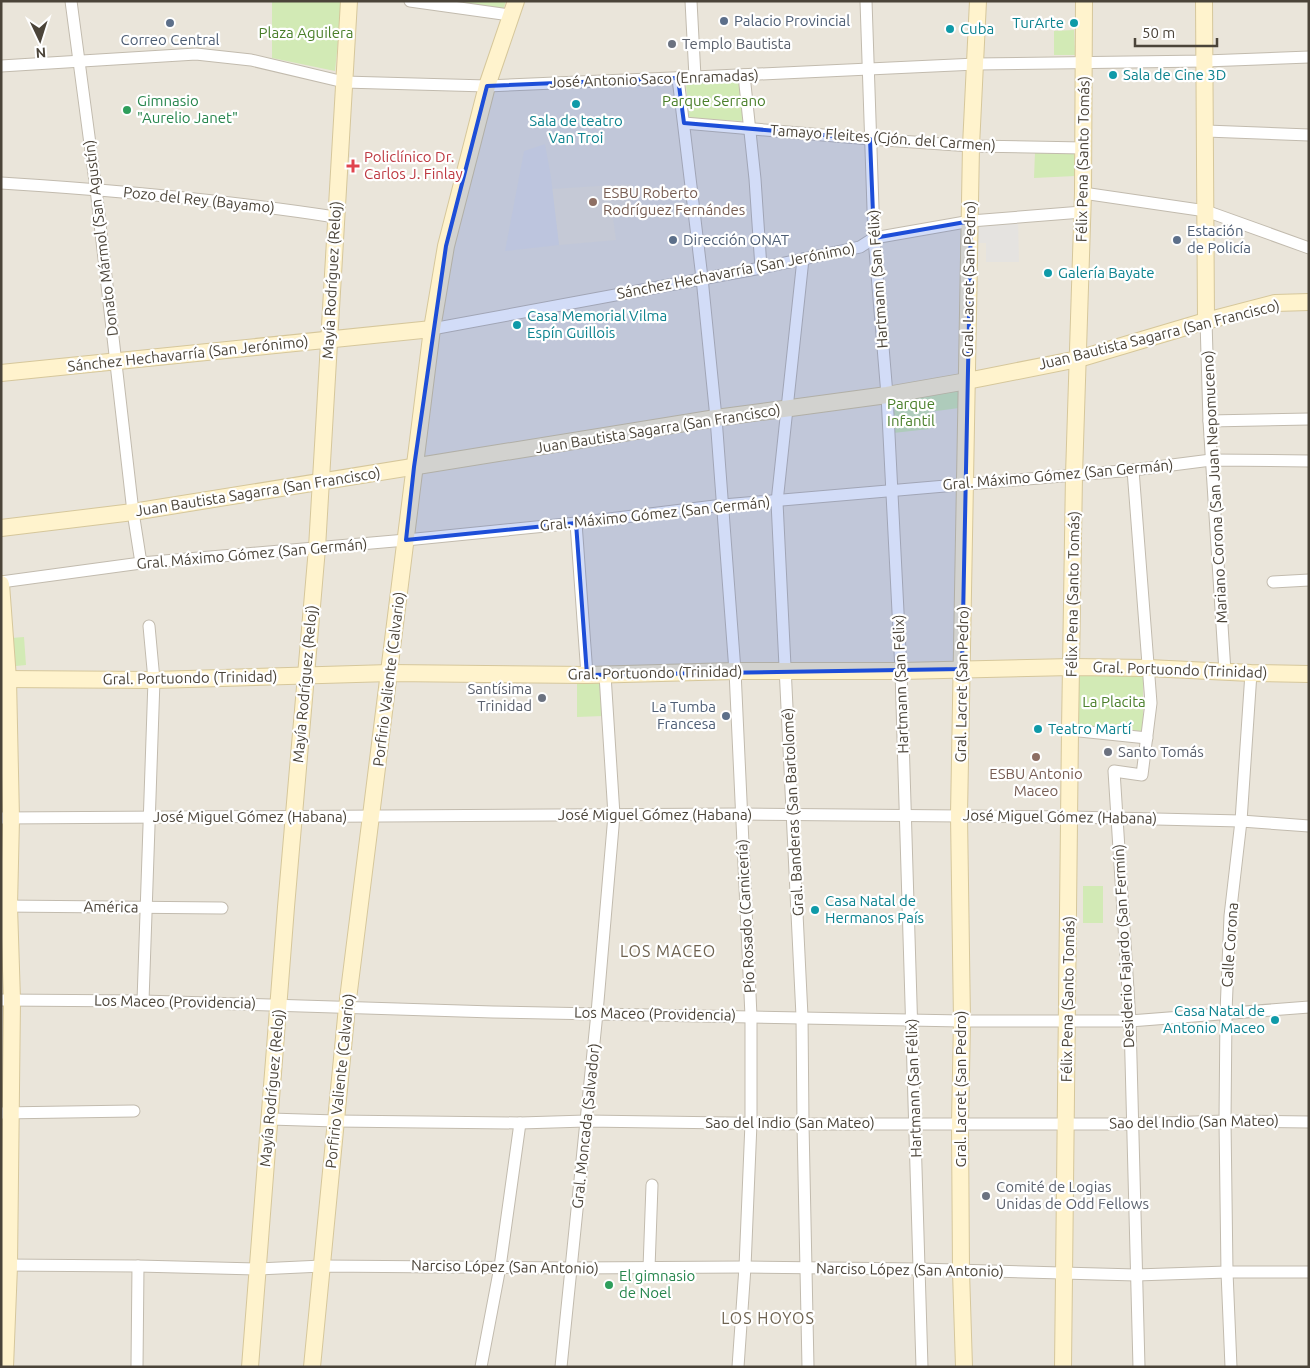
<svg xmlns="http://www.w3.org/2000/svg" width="1310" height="1368" font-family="Ubuntu,sans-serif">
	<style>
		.residential { fill: #eae5da }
		.education { fill: #efe8d6 }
		.green { fill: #d2eab5 }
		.parking { fill: #e5e3e0 }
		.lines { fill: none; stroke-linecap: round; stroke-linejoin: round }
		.street-casing { stroke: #c2bbae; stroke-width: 13 }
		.secondary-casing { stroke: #d6c79b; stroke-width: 18 }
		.street { stroke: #fff; stroke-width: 11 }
		.secondary { stroke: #fff3cd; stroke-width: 16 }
		.marked { fill: #1d4ed8; fill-opacity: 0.2; stroke: #1d4ed8; stroke-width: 4; stroke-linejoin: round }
		.service-dot { fill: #5c6f8a; stroke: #fff; stroke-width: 2 }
		.culture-dot { fill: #0f9aa8; stroke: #fff; stroke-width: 2 }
		.worship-dot { fill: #6b7280; stroke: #fff; stroke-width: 2 }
		.leisure-dot { fill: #2e9e5b; stroke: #fff; stroke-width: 2 }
		.health-dot { fill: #e0444e; stroke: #fff; stroke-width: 2 }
		.education-dot { fill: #8d6e63; stroke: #fff; stroke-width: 2 }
		.labels { text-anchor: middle; stroke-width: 4.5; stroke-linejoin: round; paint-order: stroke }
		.service-label { font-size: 15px; fill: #4e5e75; stroke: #fff; text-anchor: start }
		.culture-label { font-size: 15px; fill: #0d838f; stroke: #fff; text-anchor: start }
		.park-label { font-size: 15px; fill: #4a7f2a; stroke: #fff }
		.worship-label { font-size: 15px; fill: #5b616d; stroke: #fff; text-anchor: start }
		.street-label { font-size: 15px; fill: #4b4439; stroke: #fff }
		.leisure-label { font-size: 15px; fill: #27864d; stroke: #fff; text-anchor: start }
		.health-label { font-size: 15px; fill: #be3a42; stroke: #fff; text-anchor: start }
		.education-label { font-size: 15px; fill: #785e54; stroke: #fff; text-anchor: start }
		.neighbourhood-label { font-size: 16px; letter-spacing: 1px; fill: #6e6250; stroke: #fff }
	</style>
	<rect width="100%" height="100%" fill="#f6f3ec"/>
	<!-- residential -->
	<rect class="residential" x="1" y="1" width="1308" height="1366"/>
	<!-- education -->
	<path class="education" d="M630 184 633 216 613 218 616 240 559 245 552 189Z"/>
	<!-- green -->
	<g class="green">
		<path d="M272 1H342L335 71 272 58Z"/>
		<path d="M440 1H506L503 10Z"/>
		<path d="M1074 30 1075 55H1054V31Z"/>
		<path d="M736 81 739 83 744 119 741 121 691 118 689 116 686 86 689 83Z"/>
		<path d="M1035 152 1076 153 1075 176 1034 178Z"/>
		<path d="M959 388V408L929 412V429L893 433 891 398Z"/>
		<path d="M24 637 26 665 16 666 13 663 11 638Z"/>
		<path d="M1079 673 1143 674V732L1079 726Z"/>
		<path d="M602 679 603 716 577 717V680Z"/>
		<rect x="1083" y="886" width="20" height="37"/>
	</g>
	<!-- parking -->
	<g class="parking">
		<path d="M545 144 551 177 559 245 505 251 524 151Z"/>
		<path d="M1018 220 1019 262H986V243H976L975 228 981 224Z"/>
	</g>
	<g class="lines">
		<defs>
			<g id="street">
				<path d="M71 1 96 189 133 512 141 563"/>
				<path d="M410 1 510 15"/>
				<path d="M691 1 695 77"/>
				<path d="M866 1 874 238 887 395 901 671 922 1367"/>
				<path d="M1 66 196 54 251 60 344 82 487 86 695 77 976 64 1205 61 1309 57"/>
				<path d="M744 75 755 179 761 268"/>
				<path d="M678 78 702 278 716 418 735 671 751 1016V1123L745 1267 738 1367"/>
				<path d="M684 123 870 139 971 146 1084 148"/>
				<path d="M1206 131 1309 135"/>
				<path d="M1 183C113 190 225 200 335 217"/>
				<path d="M1083 193 1206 211 1309 248"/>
				<path d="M803 259 777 502 802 1016 803 1124 808 1367"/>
				<path d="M1206 321 1209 421 1225 672"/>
				<path d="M432 329 761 268 860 247 874 238 971 221 1082 212"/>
				<path d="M1209 421 1309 419"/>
				<path d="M1133 470 1151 703 1142 775 1114 771 1130 1021 1139 1367"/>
				<path d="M576 523 587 675"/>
				<path d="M1 582 141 563 406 540 576 523 723 505 1133 470 1211 460 1309 461"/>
				<path d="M1273 582 1309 580"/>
				<path d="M1070 730 1147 738"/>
				<path d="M1 818 740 814 1071 817 1241 821 1309 826"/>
				<path d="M3 906 222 908"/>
				<path d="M1 1000 143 1001 493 1012 962 1021H1130L1309 1007"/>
				<path d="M143 1001 154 680 149 626"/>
				<path d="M1 1113 134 1111"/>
				<path d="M270 1119 336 1121 520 1123 586 1121 803 1124H1132L1225 1121 1309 1122"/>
				<path d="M3 1265 138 1266 258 1269 322 1266 572 1268 745 1267 919 1269 1136 1275 1227 1272H1309"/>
				<path d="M649 1268 652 1185"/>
				<path d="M137 1367 138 1266"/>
				<path d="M481 1367 500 1267 520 1123"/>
				<path d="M561 1367 597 1013 614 815 605 675"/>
				<path d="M1231 1367 1227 1272 1225 1121 1226 1012 1230 916 1241 821 1251 673"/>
			</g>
			<g id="secondary">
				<path d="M1204 1 1206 321"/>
				<path d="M1 373 432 329"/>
				<path d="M1 528 133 512 716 418 887 395 967 381 1078 359 1206 321 1275 303 1309 302"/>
				<path d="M1 584 8 679 11 819 9 906 12 1000 9 1266 5 1367"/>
				<path d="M1 679 154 680 390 673 587 675 735 671H901L1072 667 1148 668 1251 673 1309 674"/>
				<path d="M250 1367 286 907 317 548 349 1"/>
				<path d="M312 1367 347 1007 432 329 446 246 474 137 487 86 516 1"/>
				<path d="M964 1367 961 1271 960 1123 962 1021 959 815 971 146 978 1"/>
				<path d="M1063 1367 1070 730 1074 475 1083 193 1084 1"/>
			</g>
		</defs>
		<!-- street casing -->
		<use href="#street" class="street-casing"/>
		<!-- secondary casing -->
		<use href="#secondary" class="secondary-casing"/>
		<!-- street -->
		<use href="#street" class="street"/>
		<!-- secondary -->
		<use href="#secondary" class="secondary"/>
	</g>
	<!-- marked area -->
	<path class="marked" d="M678 78 684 123 870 139 874 238 971 221 962 669 587 675 576 523 406 540 414 467 446 246 487 86Z"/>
	<!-- markers -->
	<g class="service-dot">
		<circle cx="724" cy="21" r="5"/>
		<circle cx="170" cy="23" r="5"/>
		<circle cx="673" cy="240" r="5"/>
		<circle cx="1177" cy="240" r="5"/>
		<circle cx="726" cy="716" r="5"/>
	</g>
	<g class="culture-dot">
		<circle cx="1074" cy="23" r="5"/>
		<circle cx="950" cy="29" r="5"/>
		<circle cx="1113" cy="75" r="5"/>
		<circle cx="576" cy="104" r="5"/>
		<circle cx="1048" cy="273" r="5"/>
		<circle cx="517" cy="325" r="5"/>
		<circle cx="1038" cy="729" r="5"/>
		<circle cx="815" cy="910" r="5"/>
		<circle cx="1275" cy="1020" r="5"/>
	</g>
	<g class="worship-dot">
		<circle cx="672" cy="44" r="5"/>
		<circle cx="542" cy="698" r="5"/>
		<circle cx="1108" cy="752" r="5"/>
		<circle cx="986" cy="1196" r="5"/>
	</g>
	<g class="leisure-dot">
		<circle cx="127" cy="110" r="5"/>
		<circle cx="609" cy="1285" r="5"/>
	</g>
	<path class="health-dot" d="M350.5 158.5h5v5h5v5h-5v5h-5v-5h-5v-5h5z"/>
	<g class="education-dot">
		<circle cx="593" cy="202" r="5"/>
		<circle cx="1036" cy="757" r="5"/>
	</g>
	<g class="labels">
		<!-- service labels -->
		<g class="service-label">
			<text x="734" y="26">Palacio Provincial</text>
			<text x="170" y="45" text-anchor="middle">Correo Central</text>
			<text x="1187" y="236">Estación<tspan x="1187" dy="17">de Policía</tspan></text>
			<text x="683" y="245">Dirección ONAT</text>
			<text x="716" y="712" text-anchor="end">La Tumba<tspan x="716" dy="17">Francesa</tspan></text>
		</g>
		<!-- culture labels -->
		<g class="culture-label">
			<text x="1064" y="28" text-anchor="end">TurArte</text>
			<text x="960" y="34">Cuba</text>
			<text x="1123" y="80">Sala de Cine 3D</text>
			<text x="576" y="126" text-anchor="middle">Sala de teatro<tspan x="576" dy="17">Van Troi</tspan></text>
			<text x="1058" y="278">Galería Bayate</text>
			<text x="527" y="321">Casa Memorial Vilma<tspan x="527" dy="17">Espín Guillois</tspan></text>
			<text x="1048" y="734">Teatro Martí</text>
			<text x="825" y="906">Casa Natal de<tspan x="825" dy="17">Hermanos País</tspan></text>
			<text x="1265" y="1016" text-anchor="end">Casa Natal de<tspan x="1265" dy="17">Antonio Maceo</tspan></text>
		</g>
		<!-- park labels -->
		<g class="park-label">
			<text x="306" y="38">Plaza Aguilera</text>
			<text x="714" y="106">Parque Serrano</text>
			<text x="911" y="409">Parque<tspan x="911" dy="17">Infantil</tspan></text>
			<text x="1114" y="707">La Placita</text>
		</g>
		<!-- worship labels -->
		<g class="worship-label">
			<text x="682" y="49">Templo Bautista</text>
			<text x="532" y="694" text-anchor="end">Santísima<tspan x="532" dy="17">Trinidad</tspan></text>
			<text x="1118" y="757">Santo Tomás</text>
			<text x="996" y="1192">Comité de Logias<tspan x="996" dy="17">Unidas de Odd Fellows</tspan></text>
		</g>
		<!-- street labels -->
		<g class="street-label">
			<text transform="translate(654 79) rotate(-2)" y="5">José Antonio Saco (Enramadas)</text>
			<text transform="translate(883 138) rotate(4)" y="5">Tamayo Fleites (Cjón. del Carmen)</text>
			<text transform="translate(1083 159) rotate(-89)" y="5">Félix Pena (Santo Tomás)</text>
			<text transform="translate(199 200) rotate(6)" y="5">Pozo del Rey (Bayamo)</text>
			<text transform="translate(101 238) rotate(-97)" y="5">Donato Mármol (San Agustín)</text>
			<text transform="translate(736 271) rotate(-11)" y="5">Sánchez Hechavarría (San Jerónimo)</text>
			<text transform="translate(878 279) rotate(-94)" y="5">Hartmann (San Félix)</text>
			<text transform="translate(969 279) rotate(-89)" y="5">Gral. Lacret (San Pedro)</text>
			<text transform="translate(332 280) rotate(-87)" y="5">Mayía Rodríguez (Reloj)</text>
			<text transform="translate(1159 335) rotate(-14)" y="5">Juan Bautista Sagarra (San Francisco)</text>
			<text transform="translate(188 354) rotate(-6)" y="5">Sánchez Hechavarría (San Jerónimo)</text>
			<text transform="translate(658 429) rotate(-9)" y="5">Juan Bautista Sagarra (San Francisco)</text>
			<text transform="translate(1058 475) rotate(-5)" y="5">Gral. Máximo Gómez (San Germán)</text>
			<text transform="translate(1215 487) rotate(-93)" y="5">Mariano Corona (San Juan Nepomuceno)</text>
			<text transform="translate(258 492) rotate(-9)" y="5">Juan Bautista Sagarra (San Francisco)</text>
			<text transform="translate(655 514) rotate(-6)" y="5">Gral. Máximo Gómez (San Germán)</text>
			<text transform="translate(252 554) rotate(-5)" y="5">Gral. Máximo Gómez (San Germán)</text>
			<text transform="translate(1073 594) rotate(-89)" y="5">Félix Pena (Santo Tomás)</text>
			<text transform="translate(1180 670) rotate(2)" y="5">Gral. Portuondo (Trinidad)</text>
			<text transform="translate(655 673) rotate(-1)" y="5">Gral. Portuondo (Trinidad)</text>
			<text transform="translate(190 678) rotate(-1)" y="5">Gral. Portuondo (Trinidad)</text>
			<text transform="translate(389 679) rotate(-83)" y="5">Porfirio Valiente (Calvario)</text>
			<text transform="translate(305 684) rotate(-85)" y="5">Mayía Rodríguez (Reloj)</text>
			<text transform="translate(901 684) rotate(-92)" y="5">Hartmann (San Félix)</text>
			<text transform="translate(962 684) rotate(-89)" y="5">Gral. Lacret (San Pedro)</text>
			<text transform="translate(793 812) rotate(-93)" y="5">Gral. Banderas (San Bartolomé)</text>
			<text x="655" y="820">José Miguel Gómez (Habana)</text>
			<text x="250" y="822">José Miguel Gómez (Habana)</text>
			<text transform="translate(1060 817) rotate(1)" y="5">José Miguel Gómez (Habana)</text>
			<text transform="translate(111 907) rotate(1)" y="5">América</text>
			<text transform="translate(746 916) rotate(-93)" y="5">Pío Rosado (Carnicería)</text>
			<text transform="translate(1230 945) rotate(-86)" y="5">Calle Corona</text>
			<text transform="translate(1124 946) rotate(-93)" y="5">Desiderio Fajardo (San Fermín)</text>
			<text transform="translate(1068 999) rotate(-89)" y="5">Félix Pena (Santo Tomás)</text>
			<text transform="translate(175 1002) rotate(1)" y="5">Los Maceo (Providencia)</text>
			<text transform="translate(655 1014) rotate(1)" y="5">Los Maceo (Providencia)</text>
			<text transform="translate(340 1081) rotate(-84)" y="5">Porfirio Valiente (Calvario)</text>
			<text transform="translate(272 1088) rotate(-85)" y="5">Mayía Rodríguez (Reloj)</text>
			<text transform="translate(914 1088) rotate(-92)" y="5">Hartmann (San Félix)</text>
			<text transform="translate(961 1089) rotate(-90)" y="5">Gral. Lacret (San Pedro)</text>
			<text transform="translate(1194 1122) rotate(-1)" y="5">Sao del Indio (San Mateo)</text>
			<text x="790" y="1128">Sao del Indio (San Mateo)</text>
			<text transform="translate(586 1126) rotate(-84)" y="5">Gral. Moncada (Salvador)</text>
			<text transform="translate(505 1267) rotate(1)" y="5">Narciso López (San Antonio)</text>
			<text transform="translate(910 1270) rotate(1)" y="5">Narciso López (San Antonio)</text>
		</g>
		<!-- leisure labels -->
		<g class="leisure-label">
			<text x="137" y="106">Gimnasio<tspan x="137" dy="17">"Aurelio Janet"</tspan></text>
			<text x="619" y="1281">El gimnasio<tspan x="619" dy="17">de Noel</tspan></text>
		</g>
		<!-- health labels -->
		<g class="health-label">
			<text x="364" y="162">Policlínico Dr.<tspan x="364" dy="17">Carlos J. Finlay</tspan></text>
		</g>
		<!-- education labels -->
		<g class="education-label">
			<text x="603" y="198">ESBU Roberto<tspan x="603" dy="17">Rodríguez Fernándes</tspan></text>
			<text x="1036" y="779" text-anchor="middle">ESBU Antonio<tspan x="1036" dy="17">Maceo</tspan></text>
		</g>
		<!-- neighbourhood labels -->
		<g class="neighbourhood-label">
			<text x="668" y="957">LOS MACEO</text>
			<text x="768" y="1324">LOS HOYOS</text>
		</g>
	</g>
	<!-- border -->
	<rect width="1310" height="1368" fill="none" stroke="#4b4439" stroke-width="5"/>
	<!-- north arrow -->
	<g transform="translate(40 40) rotate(176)" stroke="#ffffff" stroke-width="4" paint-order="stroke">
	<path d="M0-4L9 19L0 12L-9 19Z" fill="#4b4439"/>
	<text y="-8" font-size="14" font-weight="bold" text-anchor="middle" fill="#4b4439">N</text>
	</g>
	<!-- scale -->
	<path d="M1135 38v8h82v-8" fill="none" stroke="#4b4439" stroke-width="2.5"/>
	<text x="1142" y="38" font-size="15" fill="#4b4439" stroke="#ffffff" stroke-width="4" paint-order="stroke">50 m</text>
</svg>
